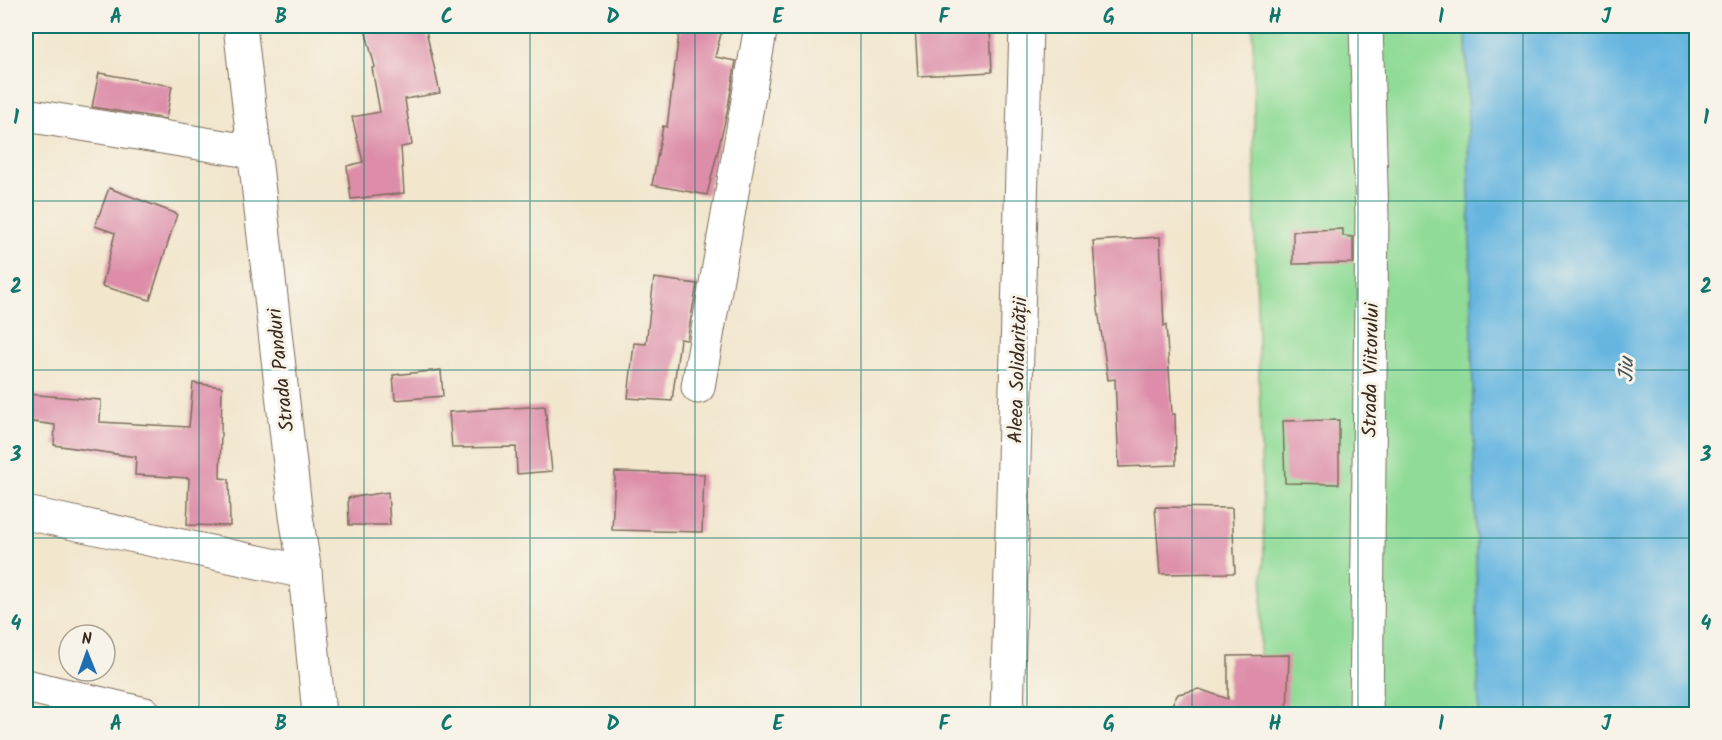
<svg xmlns="http://www.w3.org/2000/svg" width="1722" height="740" font-family="Kalam,sans-serif">
	<style>
		.green { fill: #90db97; stroke: #66825a; stroke-width: 1.5 }
		.water { fill: #65b5e0; stroke: #50707f; stroke-width: 1.5 }
		.building { fill: #dd8da9 }
		.lines { fill: none; stroke-linecap: round; stroke-linejoin: round }
		.minor-casing { stroke: #7b6c5b; stroke-width: 35 }
		.minor { stroke: #fff; stroke-width: 33 }
		.grid { fill: none; stroke: #0f766e; stroke-width: 1.5; stroke-opacity: 0.55 }
		.labels { text-anchor: middle; stroke-width: 6; stroke-linejoin: round; paint-order: stroke }
		.street-label { font-size: 20px; fill: #3b2a1e; stroke: #f7f3e8 }
		.water-label { font-size: 21px; font-style: italic; fill: #485458; stroke: #f7f3e8 }
		.neatline { fill: none; stroke: #0f766e; stroke-width: 2 }
		.grid-label { font-size: 20px; text-anchor: middle; font-weight: bold; fill: #0f766e }
	</style>
	<rect width="100%" height="100%" fill="#f7f3e8"/>
	<filter id="ink" filterUnits="userSpaceOnUse"><feTurbulence type="fractalNoise" baseFrequency=".0167" numOctaves="2"/><feDisplacementMap in="SourceGraphic" scale="12" xChannelSelector="R" yChannelSelector="G"/><feConvolveMatrix kernelMatrix="1 2 1 2 8 2 1 2 1" color-interpolation-filters="sRGB"/></filter>
	<filter id="wash" filterUnits="userSpaceOnUse"><feTurbulence type="fractalNoise" baseFrequency=".008" numOctaves="4" result="noise"/><feDisplacementMap in="SourceGraphic" scale="24" xChannelSelector="R" yChannelSelector="G"/><feGaussianBlur stdDeviation="1.35" result="paint"/><feColorMatrix in="noise" values="0 0 0 0 0 0 0 0 0 0 0 0 0 0 0 0 0 1.4 0 .05"/><feComposite in="paint" operator="in"/></filter>
	<g filter="url(#wash)">
		<rect width="100%" height="100%" fill="#f2e6cd"/>
		<!-- green -->
		<path class="green" d="M1253 26H1466L1479 714H1257L1264 557 1255 233Z"/>
		<!-- water -->
		<path class="water" d="M1466 26H1696V714H1479Z"/>
		<g id="blocks">
			<!-- building -->
			<g class="building">
				<path d="M364 26H425L440 93 405 99 412 145 401 147 404 193 351 199 347 166 363 162 352 117 380 112 372 68 375 67Z"/>
				<path d="M680 26H723L715 57 736 61 727 113 707 195 652 185 663 126 667 127Z"/>
				<path d="M915 26H990L992 72 918 76Z"/>
				<path d="M99 73 172 86 166 119 92 107Z"/>
				<path d="M109 188 177 214 150 300 102 286 115 233 95 226Z"/>
				<path d="M1343 229V236L1353 237V263L1293 264V231Z"/>
				<path d="M1160 237 1164 326 1166 325 1172 414H1175L1176 465 1119 467 1115 379 1108 380 1097 302 1093 241Z"/>
				<path d="M654 278 697 284 687 340 680 339 672 401 628 398 634 343 646 344Z"/>
				<path d="M441 370 443 396 395 400 393 375Z"/>
				<path d="M193 383 222 387 220 478 229 479 230 526 187 525 189 478 135 475 136 457 54 445 55 425 26 421V394L101 400 100 422 189 427Z"/>
				<path d="M545 406 552 471 517 474 516 447 452 448 449 412Z"/>
				<path d="M1339 420V484L1285 483 1283 421Z"/>
				<path d="M615 472 704 474 702 532 612 530Z"/>
				<path d="M388 492 390 525H349L348 498Z"/>
				<path d="M1155 507 1232 508 1235 573 1160 574Z"/>
				<path d="M1289 655 1287 714H1166L1178 694 1199 689 1228 699V656Z"/>
			</g>
		</g>
	</g>
	<g filter="url(#ink)">
		<use href="#blocks" fill-opacity="0" stroke="#7b6c5b" stroke-width="1.5"/>
		<g class="lines">
			<defs>
				<g id="minor">
					<path d="M240 26 296 516 305 572 319 714"/>
					<path d="M26 115 255 152"/>
					<path d="M698 387 761 26"/>
					<path d="M26 513 305 572"/>
					<path d="M26 686 145 714"/>
					<path d="M1007 714 1026 26"/>
					<path d="M1366 714 1372 216 1366 26"/>
				</g>
			</defs>
			<!-- minor casing -->
			<use href="#minor" class="minor-casing"/>
			<!-- minor -->
			<use href="#minor" class="minor"/>
		</g>
	</g>
	<!-- grid -->
	<path class="grid" d="M199 26V714M364 26V714M530 26V714M695 26V714M861 26V714M1027 26V714M1192 26V714M1358 26V714M1523 26V714M26 201H1696M26 370H1696M26 538H1696"/>
	<g class="labels">
		<!-- street labels -->
		<g class="street-label">
			<text transform="translate(280 370) rotate(-96)" y="7">Strada Panduri</text>
			<text transform="translate(1017 370) rotate(-88)" y="7">Aleea Solidarității</text>
			<text transform="translate(1370 370) rotate(-89)" y="7">Strada Viitorului</text>
		</g>
		<!-- water labels -->
		<g class="water-label">
			<text transform="translate(1626 370) rotate(-89)" y="7">Jiu</text>
		</g>
	</g>
	<!-- margin -->
	<rect width="1722" height="740" fill="none" stroke="#f7f3e8" stroke-width="66"/>
	<!-- north arrow -->
	<g transform="translate(87 653) rotate(359)"><circle r="28" fill="#f7f3e8" stroke="#aca397" stroke-width="1.5"/>
	<path d="M0-4.5L10 22L0 15L-10 22Z" fill="#1f6fb2"/>
	<text y="-9" font-size="16" font-weight="bold" text-anchor="middle" fill="#3b2a1e">N</text>
	</g>
	<rect x="33" y="33" width="1656" height="674" class="neatline"/>
	<g class="grid-label">
		<text x="116" y="23">A</text>
		<text x="281" y="23">B</text>
		<text x="447" y="23">C</text>
		<text x="613" y="23">D</text>
		<text x="778" y="23">E</text>
		<text x="944" y="23">F</text>
		<text x="1109" y="23">G</text>
		<text x="1275" y="23">H</text>
		<text x="1441" y="23">I</text>
		<text x="1606" y="23">J</text>
		<text x="16" y="124">1</text>
		<text x="1706" y="124">1</text>
		<text x="16" y="293">2</text>
		<text x="1706" y="293">2</text>
		<text x="16" y="461">3</text>
		<text x="1706" y="461">3</text>
		<text x="16" y="630">4</text>
		<text x="1706" y="630">4</text>
		<text x="116" y="730">A</text>
		<text x="281" y="730">B</text>
		<text x="447" y="730">C</text>
		<text x="613" y="730">D</text>
		<text x="778" y="730">E</text>
		<text x="944" y="730">F</text>
		<text x="1109" y="730">G</text>
		<text x="1275" y="730">H</text>
		<text x="1441" y="730">I</text>
		<text x="1606" y="730">J</text>
	</g>
</svg>
